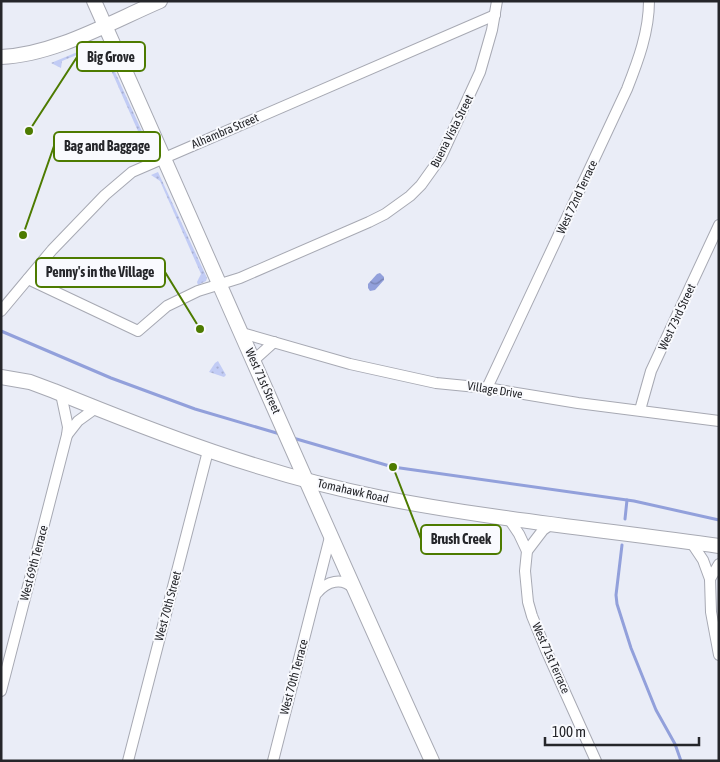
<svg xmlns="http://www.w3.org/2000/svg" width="720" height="762" font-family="'Asap Condensed',sans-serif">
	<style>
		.green { fill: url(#green-dots) }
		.water { fill: url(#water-waves) }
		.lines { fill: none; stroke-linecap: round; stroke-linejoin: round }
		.stream { stroke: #92a0db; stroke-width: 3 }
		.street-casing { stroke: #a7a9b3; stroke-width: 12 }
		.secondary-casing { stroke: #a7a9b3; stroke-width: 16 }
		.street { stroke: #fff; stroke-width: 10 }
		.secondary { stroke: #fff; stroke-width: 14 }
		.labels { text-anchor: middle; stroke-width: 4; stroke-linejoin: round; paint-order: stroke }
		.street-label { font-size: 12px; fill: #25262a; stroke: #f9fafe }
		.leader { fill: none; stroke: #4d7b00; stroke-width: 2 }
		.callout-dot { fill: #4d7b00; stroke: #f9fafe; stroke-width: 2 }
		.callout { fill: #f9fafe; stroke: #4d7b00; stroke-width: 2 }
		.callout-label { font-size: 14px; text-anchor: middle; font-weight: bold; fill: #25262a }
	</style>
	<defs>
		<pattern id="green-dots" width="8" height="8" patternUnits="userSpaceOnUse" patternTransform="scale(1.25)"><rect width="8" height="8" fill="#c2ccf5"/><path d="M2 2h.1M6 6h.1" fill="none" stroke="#a7afd2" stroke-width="1.8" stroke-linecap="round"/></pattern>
		<pattern id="water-waves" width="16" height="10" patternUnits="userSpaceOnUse" patternTransform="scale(1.25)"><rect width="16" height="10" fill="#92a0db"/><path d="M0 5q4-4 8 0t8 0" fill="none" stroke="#7782b2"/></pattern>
	</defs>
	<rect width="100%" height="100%" fill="#eaedf7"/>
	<!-- green -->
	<g class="green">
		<path d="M100 45 106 52 149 147V152L146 155 141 153 145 147 103 52 96 48Z"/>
		<path d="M92 46 94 48 62 61 61 68 51 63Z"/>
		<path d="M158 172 207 278 206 281 198 285 197 282 201 274 160 181 151 175Z"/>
		<path d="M218 361 226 375 224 377 209 372 215 363Z"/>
	</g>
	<!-- water -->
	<path class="water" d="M380 273 384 277V280L375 290 370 291 368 288V284L377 274Z"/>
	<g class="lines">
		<!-- stream -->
		<g class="stream">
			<path d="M1 331 111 378 195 409 280 434"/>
			<path d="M293 438 393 467 634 501 719 520"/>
			<path d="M625 519 627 500"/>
			<path d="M622 545 616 595 617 604 631 648 656 710 675 744 681 761"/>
		</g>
		<defs>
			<g id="street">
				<path d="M28 279 138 331 167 306 198 291 240 278 369 222 385 214 410 196 421 185 441 157 480 72 492 30 497 1"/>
				<path d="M1 311 52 250 105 195 132 172 495 15"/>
				<path d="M242 333 350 364 436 383 487 388 578 403 719 421"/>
				<path d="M254 360 274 342"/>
				<path d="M487 388 627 89C638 61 649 32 649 1"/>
				<path d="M640 410 651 371 719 225"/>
				<path d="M67 435 78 421 96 408"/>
				<path d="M509 519 519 534 527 551"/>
				<path d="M550 525 543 530 527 551 525 571 528 602 532 616 546 650 596 761"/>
				<path d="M691 542 703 560 710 579 711 612 719 655"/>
				<path d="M710 579 719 564"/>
				<path d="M317 593C327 581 342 577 353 588"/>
				<path d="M1 691 67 435 68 427 61 394"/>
				<path d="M128 761 208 451"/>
				<path d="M273 761 330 537"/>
			</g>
			<g id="secondary">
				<path d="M94 1C207 254 317 509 432 761"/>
				<path d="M1 57C54 55 111 22 160 1"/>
				<path d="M1 377 30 382 54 391C159 434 266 475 378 497 490 519 605 530 719 546"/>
			</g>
		</defs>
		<!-- street casing -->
		<use href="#street" class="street-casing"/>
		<!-- secondary casing -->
		<use href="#secondary" class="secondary-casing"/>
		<!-- street -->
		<use href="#street" class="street"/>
		<!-- secondary -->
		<use href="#secondary" class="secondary"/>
	</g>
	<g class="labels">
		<!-- street labels -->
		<g class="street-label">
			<text transform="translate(225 131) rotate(-23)" y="4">Alhambra Street</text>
			<text transform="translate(452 131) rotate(-63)" y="4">Buena Vista Street</text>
			<text transform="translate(577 197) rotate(-65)" y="4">West 72nd Terrace</text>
			<text transform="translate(677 317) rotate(-65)" y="4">West 73rd Street</text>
			<text transform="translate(263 381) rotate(66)" y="4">West 71st Street</text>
			<text transform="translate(495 390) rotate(9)" y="4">Village Drive</text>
			<text transform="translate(353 491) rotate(13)" y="4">Tomahawk Road</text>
			<text transform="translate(34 563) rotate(-75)" y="4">West 69th Terrace</text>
			<text transform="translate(168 606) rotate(-75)" y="4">West 70th Street</text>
			<text transform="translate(551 658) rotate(66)" y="4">West 71st Terrace</text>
			<text transform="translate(294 677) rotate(-75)" y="4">West 70th Terrace</text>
		</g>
	</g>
	<!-- callouts -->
	<path class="leader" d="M29 131L77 57M23 235L54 146M200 329L165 272M393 467L421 539"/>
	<g class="callout-dot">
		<circle cx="29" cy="131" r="5"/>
		<circle cx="23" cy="235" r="5"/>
		<circle cx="200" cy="329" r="5"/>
		<circle cx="393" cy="467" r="5"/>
	</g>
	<g class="callout">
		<rect x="77" y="42" width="68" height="29" rx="5"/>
		<rect x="54" y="132" width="106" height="29" rx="5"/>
		<rect x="36" y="258" width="129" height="29" rx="5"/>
		<rect x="421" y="525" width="80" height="29" rx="5"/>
	</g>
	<g class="callout-label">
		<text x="111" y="62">Big Grove</text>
		<text x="107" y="151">Bag and Baggage</text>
		<text x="100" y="277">Penny's in the Village</text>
		<text x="461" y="544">Brush Creek</text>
	</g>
	<!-- border -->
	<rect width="720" height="762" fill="none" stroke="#25262a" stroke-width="5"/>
	<!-- scale -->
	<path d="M545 737v8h154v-8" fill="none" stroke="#25262a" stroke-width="2.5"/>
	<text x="552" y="737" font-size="15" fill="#25262a" stroke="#f9fafe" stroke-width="4" paint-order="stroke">100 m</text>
</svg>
